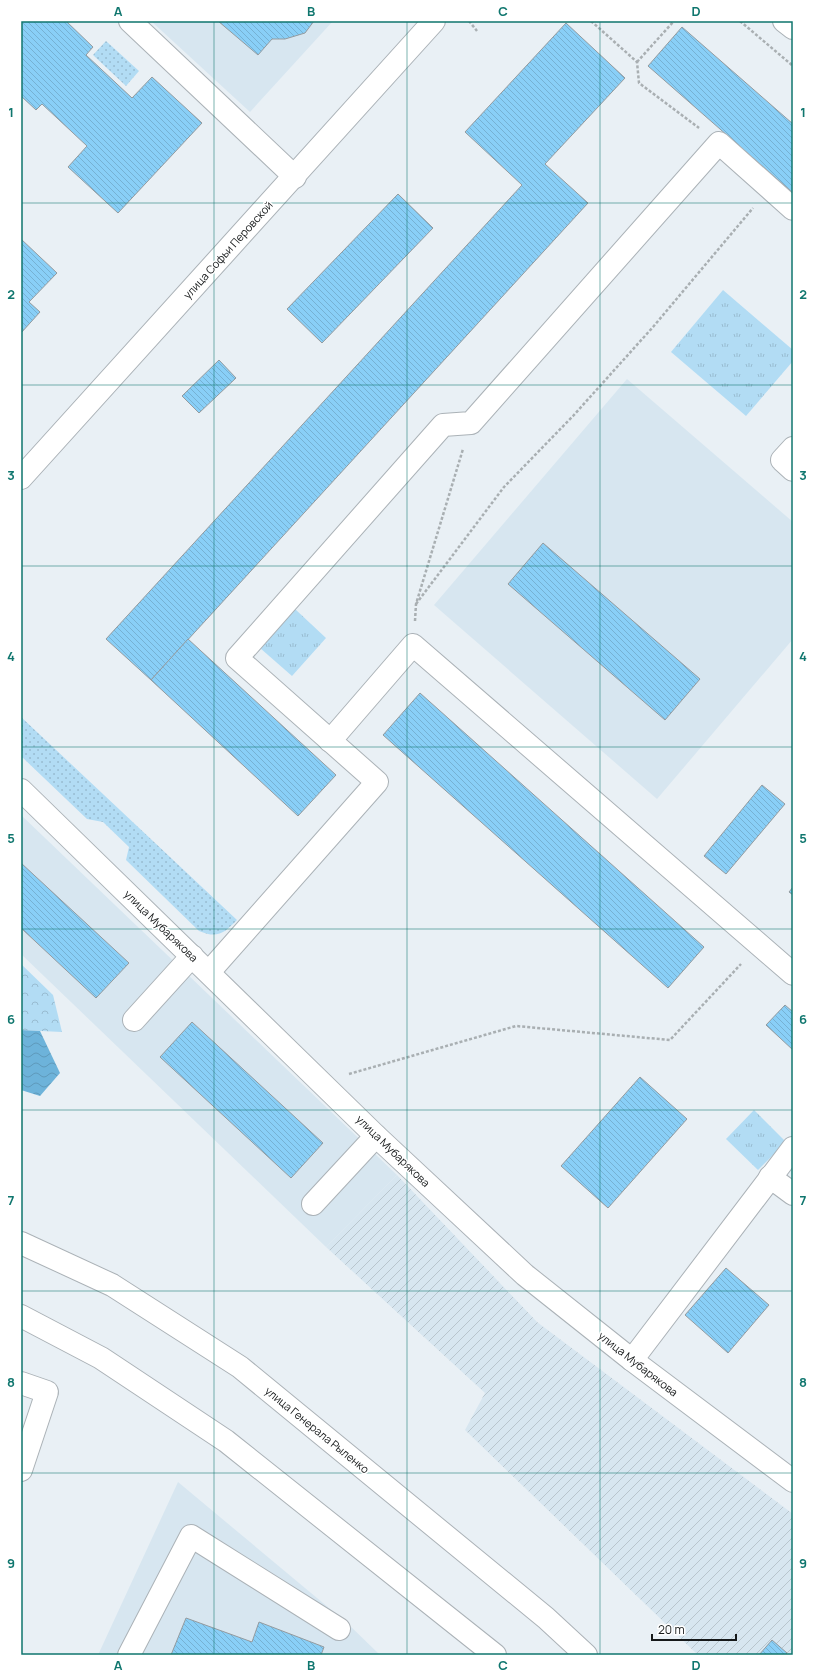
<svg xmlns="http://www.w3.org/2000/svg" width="814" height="1676" font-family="Manrope,sans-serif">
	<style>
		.built { fill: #d7e6f0 }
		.industrial { fill: url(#industrial-furrows) }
		.grass { fill: url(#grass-dots) }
		.forest { fill: url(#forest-crowns) }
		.park { fill: url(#park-tufts) }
		.water { fill: url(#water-waves) }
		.building { fill: url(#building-back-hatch); stroke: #949b9f }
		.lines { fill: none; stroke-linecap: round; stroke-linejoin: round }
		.minor-casing { stroke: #abb2b7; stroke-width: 24 }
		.major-casing { stroke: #abb2b7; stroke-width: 24 }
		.path { stroke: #a9afb2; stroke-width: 2.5; stroke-dasharray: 3 2; stroke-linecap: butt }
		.minor { stroke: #fff; stroke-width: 22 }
		.major { stroke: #fff; stroke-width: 22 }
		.grid { fill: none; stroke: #0f766e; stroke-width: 1; stroke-opacity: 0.55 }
		.labels { text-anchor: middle; stroke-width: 3; stroke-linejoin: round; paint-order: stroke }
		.street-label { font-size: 11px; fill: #16191a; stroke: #fff }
		.neatline { fill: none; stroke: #0f766e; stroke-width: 1.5 }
		.grid-label { font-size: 13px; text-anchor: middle; font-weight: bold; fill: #0f766e }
	</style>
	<defs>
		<pattern id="industrial-furrows" width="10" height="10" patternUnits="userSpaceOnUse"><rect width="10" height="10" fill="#d7e6f0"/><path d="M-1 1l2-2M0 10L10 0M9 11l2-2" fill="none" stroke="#b8c5cd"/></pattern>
		<pattern id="grass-dots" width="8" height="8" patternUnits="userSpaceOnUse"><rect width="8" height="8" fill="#b2dcf4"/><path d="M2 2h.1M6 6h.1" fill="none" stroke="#98bcd1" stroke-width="1.8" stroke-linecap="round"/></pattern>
		<pattern id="forest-crowns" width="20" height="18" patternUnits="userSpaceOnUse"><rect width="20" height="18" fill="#b2dcf4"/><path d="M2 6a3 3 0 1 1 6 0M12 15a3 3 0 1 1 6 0" fill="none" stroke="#98bcd1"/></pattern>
		<pattern id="park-tufts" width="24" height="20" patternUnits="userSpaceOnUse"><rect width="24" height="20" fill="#b2dcf4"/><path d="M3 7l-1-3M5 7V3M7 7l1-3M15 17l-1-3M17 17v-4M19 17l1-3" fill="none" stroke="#98bcd1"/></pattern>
		<pattern id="water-waves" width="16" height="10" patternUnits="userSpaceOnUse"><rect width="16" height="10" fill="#6db3da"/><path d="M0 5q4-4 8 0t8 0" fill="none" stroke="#5e99ba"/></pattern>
		<pattern id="building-back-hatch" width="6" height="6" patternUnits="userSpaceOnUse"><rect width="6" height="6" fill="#89cff7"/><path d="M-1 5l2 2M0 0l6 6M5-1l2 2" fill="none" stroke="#76b1d3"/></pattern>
	</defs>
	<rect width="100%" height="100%" fill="#e9f0f5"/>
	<!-- built -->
	<g class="built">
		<path d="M151 21H333L250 112Z"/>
		<path d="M627 379 793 522V639L657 799 434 605Z"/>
		<path d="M21 815 397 1175 326 1247 21 954Z"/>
		<path d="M178 1482 347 1623 380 1655H98Z"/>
	</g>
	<!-- industrial -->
	<path class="industrial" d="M397 1175 537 1322 793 1514V1655H698L465 1430 485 1393 326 1247Z"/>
	<!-- grass -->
	<g class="grass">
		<path d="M106 41 139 71 126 86 93 55Z"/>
		<path d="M21 717 237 920C224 933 218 939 199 931L126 860 129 847 103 822 87 819 21 756Z"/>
	</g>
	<!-- forest -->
	<path class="forest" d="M21 964 53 995 62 1032 21 1030Z"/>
	<!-- park -->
	<g class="park">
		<path d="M723 290 793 350V361L746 416 671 352Z"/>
		<path d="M295 609 326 638 292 676 260 648Z"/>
		<path d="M754 1110 786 1142 758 1170 726 1139Z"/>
	</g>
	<!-- water -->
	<path class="water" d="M21 1030 40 1031 60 1073 40 1096 21 1090Z"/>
	<!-- building -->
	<g class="building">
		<path d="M21 21H66L93 47 86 55 132 98 152 77 202 123 118 213 68 167 87 146 42 104 36 110 21 96Z"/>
		<path d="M218 21H314L305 33 285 39H272L258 55Z"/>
		<path d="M566 23 625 78 545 164 588 203 151 680 106 639 522 185 465 132Z"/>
		<path d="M682 27 793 124V193L648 66Z"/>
		<path d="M398 194 433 228 322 343 287 309Z"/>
		<path d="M21 239 57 273 29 302 40 312 21 333Z"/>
		<path d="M219 360 236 378 199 413 182 396Z"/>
		<path d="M543 543 700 679 665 720 508 584Z"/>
		<path d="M188 639 336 775 298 816 151 680Z"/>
		<path d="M420 693 704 947 668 988 383 735Z"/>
		<path d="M762 785 785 804 726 874 704 856Z"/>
		<path d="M21 863 129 963 96 998 21 928Z"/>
		<path d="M793 887V895L789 892Z"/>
		<path d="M785 1005 793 1012V1050L766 1025Z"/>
		<path d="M192 1022 323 1143 291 1178 160 1057Z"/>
		<path d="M640 1077 687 1119 608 1208 561 1166Z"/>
		<path d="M726 1268 769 1305 728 1353 685 1315Z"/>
		<path d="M186 1618 252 1642 259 1622 324 1647 321 1655H171Z"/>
		<path d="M772 1640 787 1653 785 1655H759Z"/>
	</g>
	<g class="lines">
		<defs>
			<g id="minor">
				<path d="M130 21 295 177"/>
				<path d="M784 21 793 28"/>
				<path d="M793 448 782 460 793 470"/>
				<path d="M21 478 434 21"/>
				<path d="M330 741 413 645 793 974"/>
				<path d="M21 790 376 1136 525 1275 632 1360 793 1481"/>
				<path d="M209 972 377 782 237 658 443 425 471 423 719 143 793 209"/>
				<path d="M134 1020 192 956"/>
				<path d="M770 1177 793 1194"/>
				<path d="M313 1204 376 1136"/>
				<path d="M632 1360 793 1148"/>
				<path d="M21 1383 47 1392 21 1470"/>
				<path d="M129 1655 191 1536 339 1629"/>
			</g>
			<g id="major">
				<path d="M21 1243 112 1285 240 1367 546 1618 586 1655"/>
				<path d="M21 1316 101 1358 226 1441 495 1655"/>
			</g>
		</defs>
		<!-- minor casing -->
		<use href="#minor" class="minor-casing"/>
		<!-- major casing -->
		<use href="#major" class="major-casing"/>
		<!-- path -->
		<g class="path">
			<path d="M469 21 477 31"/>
			<path d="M591 21 637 62 639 83 699 128"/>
			<path d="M740 21 793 66"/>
			<path d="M637 62 674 21"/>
			<path d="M416 604 504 487 573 416 653 327 753 208"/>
			<path d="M415 621 416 604 463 449"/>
			<path d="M349 1074 516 1026 670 1040 741 964"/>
		</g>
		<!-- minor -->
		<use href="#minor" class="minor"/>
		<!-- major -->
		<use href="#major" class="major"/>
	</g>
	<!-- grid -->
	<path class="grid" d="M214 21V1655M407 21V1655M600 21V1655M21 203H793M21 385H793M21 566H793M21 747H793M21 929H793M21 1110H793M21 1291H793M21 1473H793"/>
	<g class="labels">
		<!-- street labels -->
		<g class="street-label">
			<text transform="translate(228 250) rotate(-48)" y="4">улица Софьи Перовской</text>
			<text transform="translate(161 926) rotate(44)" y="4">улица Мубарякова</text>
			<text transform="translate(393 1151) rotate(44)" y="4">улица Мубарякова</text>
			<text transform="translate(638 1364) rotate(38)" y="4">улица Мубарякова</text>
			<text transform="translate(317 1430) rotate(39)" y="4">улица Генерала Рыленко</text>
		</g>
	</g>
	<!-- border -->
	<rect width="814" height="1676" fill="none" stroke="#ffffff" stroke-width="44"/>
	<!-- scale -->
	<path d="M652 1634v6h84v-6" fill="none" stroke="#16191a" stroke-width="2"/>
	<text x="658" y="1634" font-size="12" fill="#16191a" stroke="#ffffff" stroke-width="3" paint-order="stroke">20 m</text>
	<rect x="22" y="22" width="770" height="1632" class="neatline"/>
	<g class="grid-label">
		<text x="118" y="16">A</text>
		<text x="311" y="16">B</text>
		<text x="503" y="16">C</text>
		<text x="696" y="16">D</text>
		<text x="11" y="117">1</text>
		<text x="803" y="117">1</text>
		<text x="11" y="299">2</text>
		<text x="803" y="299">2</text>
		<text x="11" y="480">3</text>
		<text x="803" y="480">3</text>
		<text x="11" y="661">4</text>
		<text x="803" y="661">4</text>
		<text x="11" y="843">5</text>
		<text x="803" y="843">5</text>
		<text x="11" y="1024">6</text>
		<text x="803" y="1024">6</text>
		<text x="11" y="1205">7</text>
		<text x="803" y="1205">7</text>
		<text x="11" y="1387">8</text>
		<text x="803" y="1387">8</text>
		<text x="11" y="1568">9</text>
		<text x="803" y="1568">9</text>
		<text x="118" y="1670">A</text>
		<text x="311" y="1670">B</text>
		<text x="503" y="1670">C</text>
		<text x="696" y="1670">D</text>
	</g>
</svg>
